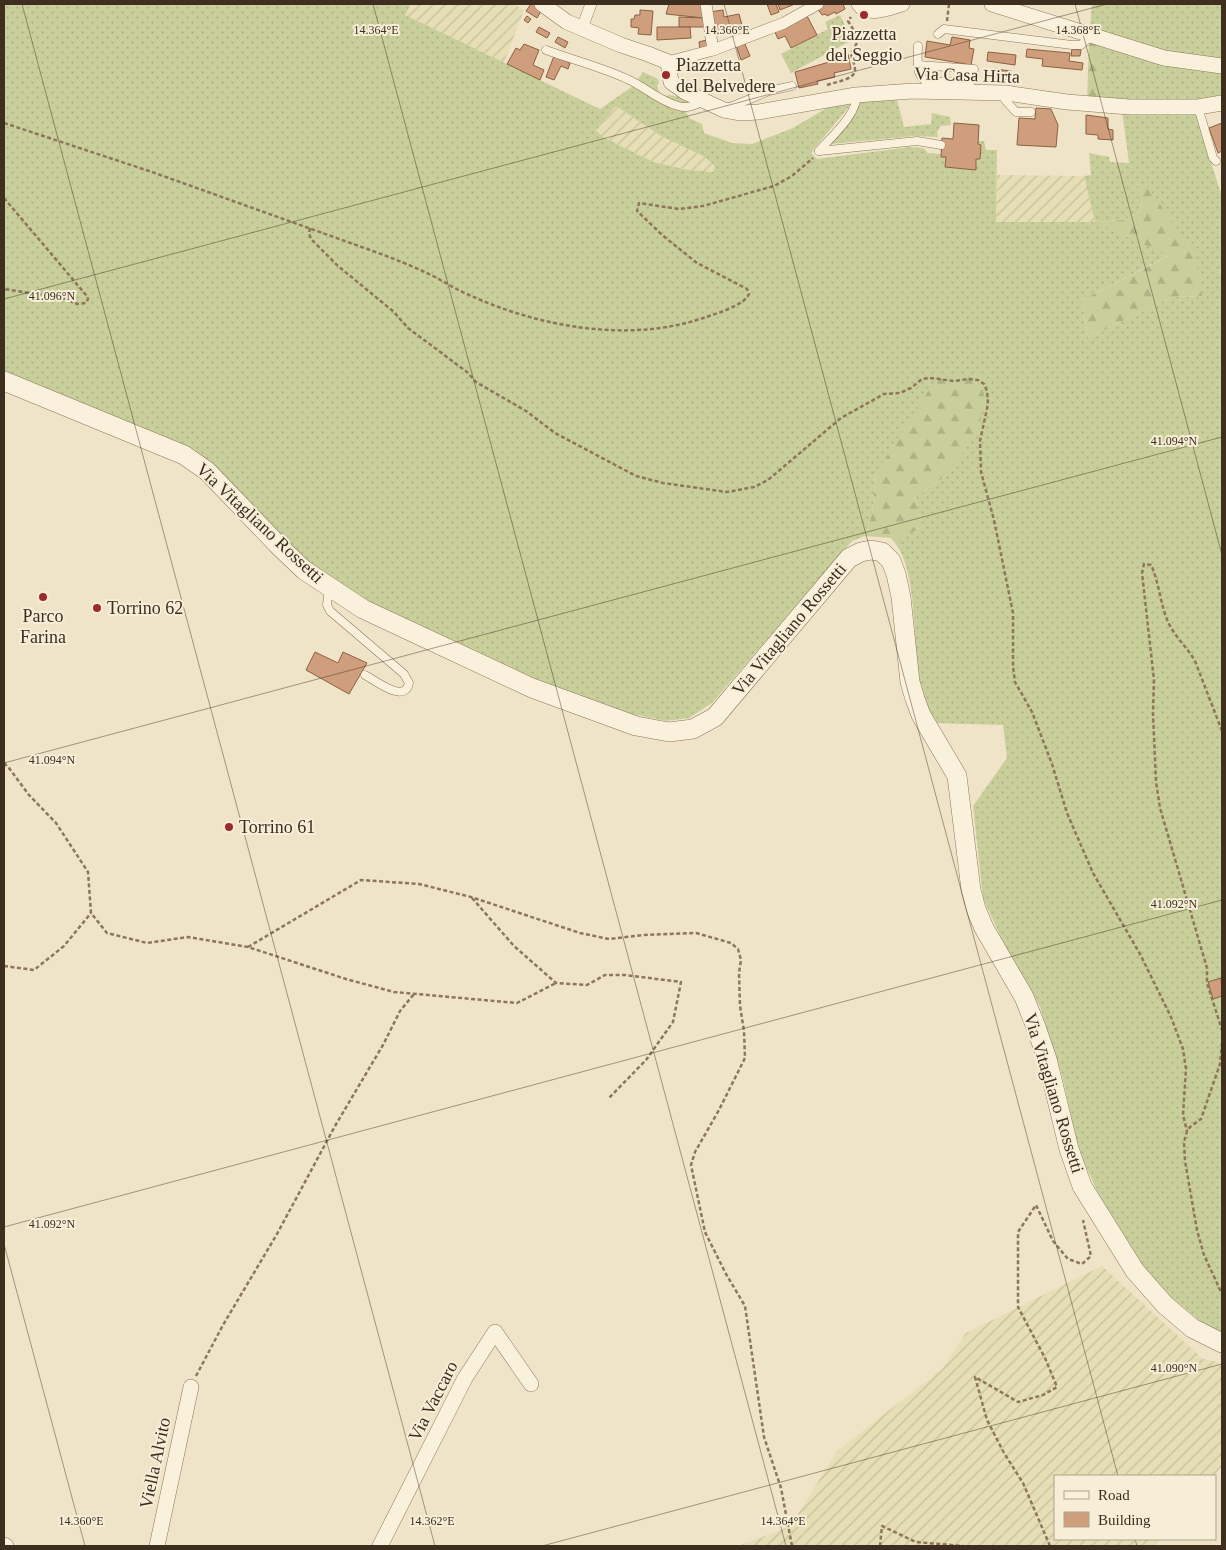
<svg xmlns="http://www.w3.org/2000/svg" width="1226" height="1550" font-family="Georgia,serif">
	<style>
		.farmland { fill: url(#farmland-furrows) }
		.grass { fill: url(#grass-dots); fill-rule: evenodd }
		.forest { fill: url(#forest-firs) }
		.building { fill: #cf9f7d; stroke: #8d5f41 }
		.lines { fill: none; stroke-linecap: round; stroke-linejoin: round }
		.service-casing { stroke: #8d765c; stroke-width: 9 }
		.pedestrian-casing { stroke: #8d765c; stroke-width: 12 }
		.minor-casing { stroke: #8d765c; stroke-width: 16 }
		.tertiary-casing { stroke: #8d765c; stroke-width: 20 }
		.path { stroke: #8d765c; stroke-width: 2.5; stroke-dasharray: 4 2.5; stroke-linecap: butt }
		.service { stroke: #faf1dc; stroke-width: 8 }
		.pedestrian { stroke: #faf1dc; stroke-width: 11 }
		.minor { stroke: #faf1dc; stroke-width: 15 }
		.tertiary { stroke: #faf1dc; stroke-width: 19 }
		.ticks { fill: none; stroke: #3d2e20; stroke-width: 1; stroke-opacity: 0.45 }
		.poi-dot { fill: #9e2a2b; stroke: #f7eed8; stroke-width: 2 }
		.labels { text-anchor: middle; stroke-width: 4; stroke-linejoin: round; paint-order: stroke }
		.poi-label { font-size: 18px; fill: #3d2e20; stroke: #f7eed8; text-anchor: start }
		.street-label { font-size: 18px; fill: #3d2e20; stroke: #f7eed8 }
		.ticks-label { font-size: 12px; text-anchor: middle; fill: #3d2e20; stroke: #f7eed8; stroke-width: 4; stroke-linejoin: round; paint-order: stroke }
	</style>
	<defs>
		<pattern id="farmland-furrows" width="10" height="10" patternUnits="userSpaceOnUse" patternTransform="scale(1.25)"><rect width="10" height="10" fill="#e6deb5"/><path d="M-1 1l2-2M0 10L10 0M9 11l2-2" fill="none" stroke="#c6bf9b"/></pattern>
		<pattern id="grass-dots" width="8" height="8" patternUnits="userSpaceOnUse" patternTransform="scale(1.25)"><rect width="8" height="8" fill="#c9cf9b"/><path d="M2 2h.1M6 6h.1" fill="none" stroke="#aeb285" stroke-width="1.8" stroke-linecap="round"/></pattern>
		<pattern id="forest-firs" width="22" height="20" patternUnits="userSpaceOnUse" patternTransform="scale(1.25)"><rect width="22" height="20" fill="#c9cf9b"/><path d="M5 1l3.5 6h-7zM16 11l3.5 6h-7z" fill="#aeb285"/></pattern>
	</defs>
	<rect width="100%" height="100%" fill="#f0e4c8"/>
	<!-- farmland -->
	<g class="farmland">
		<path d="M411 4H513L524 10 504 63 405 15Z"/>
		<path d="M616 106 661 136 705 157 715 166 714 173 688 170 653 162 603 137 596 130Z"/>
		<path d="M997 175 1084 176 1095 222H996Z"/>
		<path d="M1102 1266 1203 1359 1222 1363V1466L1214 1476H1055V1539H1160L1153 1546H738L791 1526 837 1451 942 1369 966 1333Z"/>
	</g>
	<!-- grass -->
	<g class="grass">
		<path d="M4 4H411L405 15 600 109 633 86 643 72 658 79 659 83 657 86 659 93 665 96 670 95 689 99 685 110 689 118 702 124 704 133 732 143 752 144 793 128 840 100 852 103 811 153 817 159 910 147 923 148 928 153 941 154V157H946V167L976 170V159H980L981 145 978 144V141H984L986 150H997L996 222H1095L1084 176 1091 175 1089 153 1109 157 1110 162 1129 163 1122 111 1196 114 1220 191H1222V269L1220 270 1222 281V1333L1204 1324 1171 1297 1146 1270 1099 1195 1079 1151 1062 1075 1040 1007 1005 946 983 898 973 806 1007 758 1003 725 935 723C930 711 923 699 920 687 913 651 918 570 895 543L923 526 914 498 947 475 876 473 872 514 865 536 852 541 712 703 689 718 666 721 626 713 565 692 467 651 386 612 337 584 306 561 212 465 195 450 4 373ZM616 106 661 136 705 157 715 166 713 172 688 170 653 162 603 137 596 130ZM1142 201 1202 296 1172 297 1088 338 1082 300 1170 255 1097 222 1124 220 1139 212Z"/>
		<path d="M1092 4H1222V60L1171 54 1090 27Z"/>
		<path d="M840 15 852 40 791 73 781 54 828 29 825 22Z"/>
		<path d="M1102 47C1142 59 1180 71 1222 73V99L1213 100H1102Z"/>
		<path d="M896 96 904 127 931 124 932 113 950 117 951 125 941 126 937 132 938 137 915 136 830 144 857 109 863 98Z"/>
	</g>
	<!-- forest -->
	<g class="forest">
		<path d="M1089 42 1102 47V100H1087Z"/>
		<path d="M1146 185 1195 253 1202 296 1172 297 1088 338 1082 300 1169 256 1095 222 1124 220 1139 212 1142 201 1136 188Z"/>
		<path d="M978 374 985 398 979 429 947 475 914 498 923 526 895 543 891 538 865 536 872 514 876 473 936 379Z"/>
	</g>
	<!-- building -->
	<g class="building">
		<path d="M531 4H535L543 8 537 18 526 11Z"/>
		<path d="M669 4H703L704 18 666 14Z"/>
		<path d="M767 4H776L779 12 771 15Z"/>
		<path d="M778 4H795L780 10Z"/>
		<path d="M823 4H843L845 9 836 14 835 12 827 16 826 14 822 15 817 8Z"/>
		<path d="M640 10 653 11 651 35 638 34 639 28 631 27V19H634L635 15H640Z"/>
		<path d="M723 10 724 17 739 14 742 25 720 29 721 34 713 36 709 12Z"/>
		<path d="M806 14 817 35 791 48 785 36 778 39 774 30Z"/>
		<path d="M527 16 531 19 528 23 524 20Z"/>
		<path d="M679 17 704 18 706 27H679Z"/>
		<path d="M539 27 550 33 547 38 536 32Z"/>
		<path d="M657 27H690L691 38 657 40Z"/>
		<path d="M558 37 568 42 565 48 555 42Z"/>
		<path d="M952 37 970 40 969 48 974 49 971 65 925 57 927 41 950 45Z"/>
		<path d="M706 40 707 47 700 49 699 42Z"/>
		<path d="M744 42 750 56 741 60 736 45Z"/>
		<path d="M524 44 539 50 533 65 544 70 540 80 507 64 516 48 520 50Z"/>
		<path d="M1027 49 1070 53 1069 61 1083 63 1082 70 1042 66 1043 59 1026 57Z"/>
		<path d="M1072 49 1081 50 1080 56H1071Z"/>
		<path d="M988 52 1016 55 1015 65 987 61Z"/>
		<path d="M848 54 851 69 834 73 835 77 817 81 818 84 799 88 795 72 829 62 828 59Z"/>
		<path d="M554 56 570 63 568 69 561 66 554 80 546 77Z"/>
		<path d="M995 69 1011 71 1010 80 993 78Z"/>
		<path d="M1036 108 1051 109 1058 125 1056 147 1017 145 1019 118 1035 119Z"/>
		<path d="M1086 115 1108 118V129L1113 130V140L1098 139V135L1086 134Z"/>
		<path d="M954 123 979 125 978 144 981 145 980 159H976V170L945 167 946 157H941L942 138 953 139Z"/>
		<path d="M1222 123V151L1218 153 1209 128Z"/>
		<path d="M315 652 338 663 343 652 367 663 349 694 306 670Z"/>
		<path d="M228 823 232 826 230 831 225 828Z"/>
		<path d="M1221 978 1222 996 1213 999 1208 982Z"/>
	</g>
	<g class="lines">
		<defs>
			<g id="service">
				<path d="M938 34 944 29 1072 45H1081L1092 35"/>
				<path d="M918 46C918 59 915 72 925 81L965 83 970 85 973 93"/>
				<path d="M546 50C573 60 601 67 627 79 644 86 659 101 678 106 687 109 695 105 704 101"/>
				<path d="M918 65 974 69"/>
				<path d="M1006 93 1005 100 1016 112H1031"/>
				<path d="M1198 107 1213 158 1216 161"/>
				<path d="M728 108 769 91 792 86"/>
				<path d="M819 151 917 141 941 145"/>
				<path d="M819 151C830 138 859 113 856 95"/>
				<path d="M329 588 327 605 330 611 404 674 409 683C405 704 376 681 365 675"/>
			</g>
			<g id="pedestrian">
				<path d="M706 4 713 50"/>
				<path d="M582 28 591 4"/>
				<path d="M668 62 713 50 784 23 818 4"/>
			</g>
			<g id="minor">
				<path d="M542 4 567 22 621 45 648 54 668 62 671 82 685 92 724 110 741 113 759 112 856 95 913 91 1006 93 1067 102 1129 107H1198L1222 103"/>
				<path d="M859 4C868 17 890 7 902 4"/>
				<path d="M992 4 1164 58 1222 66"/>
				<path d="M4 1545 6 1546"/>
				<path d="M157 1546 191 1387"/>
				<path d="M380 1546 465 1378 495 1332 531 1384"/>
			</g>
			<path id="tertiary" d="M4 381 184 455 207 471 280 547 304 570 363 609 532 688 636 726 669 732 693 729 715 717 849 558 861 552 871 550 882 552 891 561 896 574 901 597 910 682 915 699 921 715 957 776 971 890 976 909 984 928 1024 997 1036 1027 1047 1059 1069 1149 1082 1186 1135 1271 1165 1305 1192 1328 1222 1343"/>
		</defs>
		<!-- service casing -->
		<use href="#service" class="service-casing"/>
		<!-- pedestrian casing -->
		<use href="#pedestrian" class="pedestrian-casing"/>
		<!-- minor casing -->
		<use href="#minor" class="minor-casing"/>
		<!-- tertiary casing -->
		<use href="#tertiary" class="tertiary-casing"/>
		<!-- path -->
		<g class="path">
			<path d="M947 21 949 4"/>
			<path d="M827 85C834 82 855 80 855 70 855 65 852 58 851 54L859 39 848 21 851 17"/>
			<path d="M4 123 152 172 370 250C392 258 413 266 433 276 445 282 455 289 467 294 538 327 631 344 706 317 718 313 743 306 749 294L747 289 697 263 662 235 637 211 639 203 679 209 703 206 774 186 792 176 813 158"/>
			<path d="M4 198 86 295 88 299 86 303 77 304 63 298 4 289"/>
			<path d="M310 228 309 233 311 239 338 266 394 312 408 328 467 372 476 382 526 411 555 433 636 476 663 483 727 492 754 487 768 480 841 418 884 394 900 393 911 388 922 379 930 378 954 381 969 379 978 380 984 384 987 391 988 404 980 441 981 472 994 520 1013 613V666L1015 682 1032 712 1052 764 1067 813 1093 873 1140 954 1171 1017 1183 1049 1186 1069 1183 1115 1187 1131"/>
			<path d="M1222 731 1195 661C1187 647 1175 637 1168 622 1160 603 1159 582 1151 565L1144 564 1142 573 1154 680 1153 713 1156 782 1160 808 1207 968V983L1222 1030"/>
			<path d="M4 763 9 768 29 795 56 823 88 872 91 913 107 933 147 943 188 937 248 947 346 979 394 992 517 1003 556 983"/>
			<path d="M472 898 514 946 556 983 587 985 605 975H625L681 982 673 1022 646 1060 608 1099"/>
			<path d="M248 947 361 880 419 884 471 897 580 933 609 939 644 935 696 933 731 943 738 949 741 960 739 973 740 1006 744 1031 745 1058 719 1110 695 1152 691 1165 705 1232 726 1274 745 1306 764 1437 781 1488 792 1546"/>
			<path d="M4 966 34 970 64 946 91 913"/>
			<path d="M1222 1043 1220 1064 1201 1119 1190 1127 1187 1131 1184 1142 1185 1161 1197 1230 1204 1255 1222 1294"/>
			<path d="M196 1376 223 1325 277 1234 335 1126 383 1045 400 1011 414 994"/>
			<path d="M880 1546 882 1526 916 1542 963 1546"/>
			<path d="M1050 1546 1023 1483 1004 1453 987 1420 975 1377 1018 1402 1043 1395 1057 1387 1045 1358 1018 1307V1232L1036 1205 1053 1241 1068 1259 1082 1264 1091 1256 1083 1220"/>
		</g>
		<!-- service -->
		<use href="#service" class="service"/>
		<!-- pedestrian -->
		<use href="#pedestrian" class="pedestrian"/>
		<!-- minor -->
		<use href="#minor" class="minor"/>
		<!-- tertiary -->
		<use href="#tertiary" class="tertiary"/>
	</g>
	<!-- ticks -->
	<path class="ticks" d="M22 4 435 1546M373 4 786 1546M724 4 1118 1476M1075 4 1222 555M4 299 1107 4M4 763 1222 437M4 1227 1222 900M4 1244 85 1546M1135 1539 1137 1546M542 1546 1222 1364"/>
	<!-- markers -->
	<g class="poi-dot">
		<circle cx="864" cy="15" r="5"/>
		<circle cx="666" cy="75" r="5"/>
		<circle cx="43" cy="597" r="5"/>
		<circle cx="97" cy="608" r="5"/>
		<circle cx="229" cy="827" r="5"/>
	</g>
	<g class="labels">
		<!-- poi labels -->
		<g class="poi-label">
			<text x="864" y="40" text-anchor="middle">Piazzetta<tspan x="864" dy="21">del Seggio</tspan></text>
			<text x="676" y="71">Piazzetta<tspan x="676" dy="21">del Belvedere</tspan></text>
			<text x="107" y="614">Torrino 62</text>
			<text x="43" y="622" text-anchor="middle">Parco<tspan x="43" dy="21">Farina</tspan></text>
			<text x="239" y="833">Torrino 61</text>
		</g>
		<!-- street labels -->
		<g class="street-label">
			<text transform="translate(967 75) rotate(2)" y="6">Via Casa Hirta</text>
			<text transform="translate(260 523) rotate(43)" y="6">Via Vitagliano Rossetti</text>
			<text transform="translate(789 629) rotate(-50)" y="6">Via Vitagliano Rossetti</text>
			<text transform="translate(1054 1093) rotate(73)" y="6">Via Vitagliano Rossetti</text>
			<text transform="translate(433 1401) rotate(-63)" y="6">Via Vaccaro</text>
			<text transform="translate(155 1463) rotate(-78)" y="6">Viella Alvito</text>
		</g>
	</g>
	<g class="ticks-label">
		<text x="376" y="34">14.364°E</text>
		<text x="727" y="34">14.366°E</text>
		<text x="1078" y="34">14.368°E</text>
		<text x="52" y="300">41.096°N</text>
		<text x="1174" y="445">41.094°N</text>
		<text x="52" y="764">41.094°N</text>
		<text x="1174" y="908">41.092°N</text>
		<text x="52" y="1228">41.092°N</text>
		<text x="1174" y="1372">41.090°N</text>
		<text x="81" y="1525">14.360°E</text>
		<text x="432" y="1525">14.362°E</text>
		<text x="783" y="1525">14.364°E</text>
	</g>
	<!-- border -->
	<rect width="1226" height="1550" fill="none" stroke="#3d2e20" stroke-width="10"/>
	<!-- legend -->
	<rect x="1054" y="1475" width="162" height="65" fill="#f7eed8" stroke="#ada18e"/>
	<rect x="1064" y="1491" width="25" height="8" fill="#faf1dc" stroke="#ada18e"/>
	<text x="1098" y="1500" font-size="15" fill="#3d2e20">Road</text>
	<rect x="1064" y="1512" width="25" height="15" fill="#cf9f7d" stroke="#ada18e"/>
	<text x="1098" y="1525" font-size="15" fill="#3d2e20">Building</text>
</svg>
